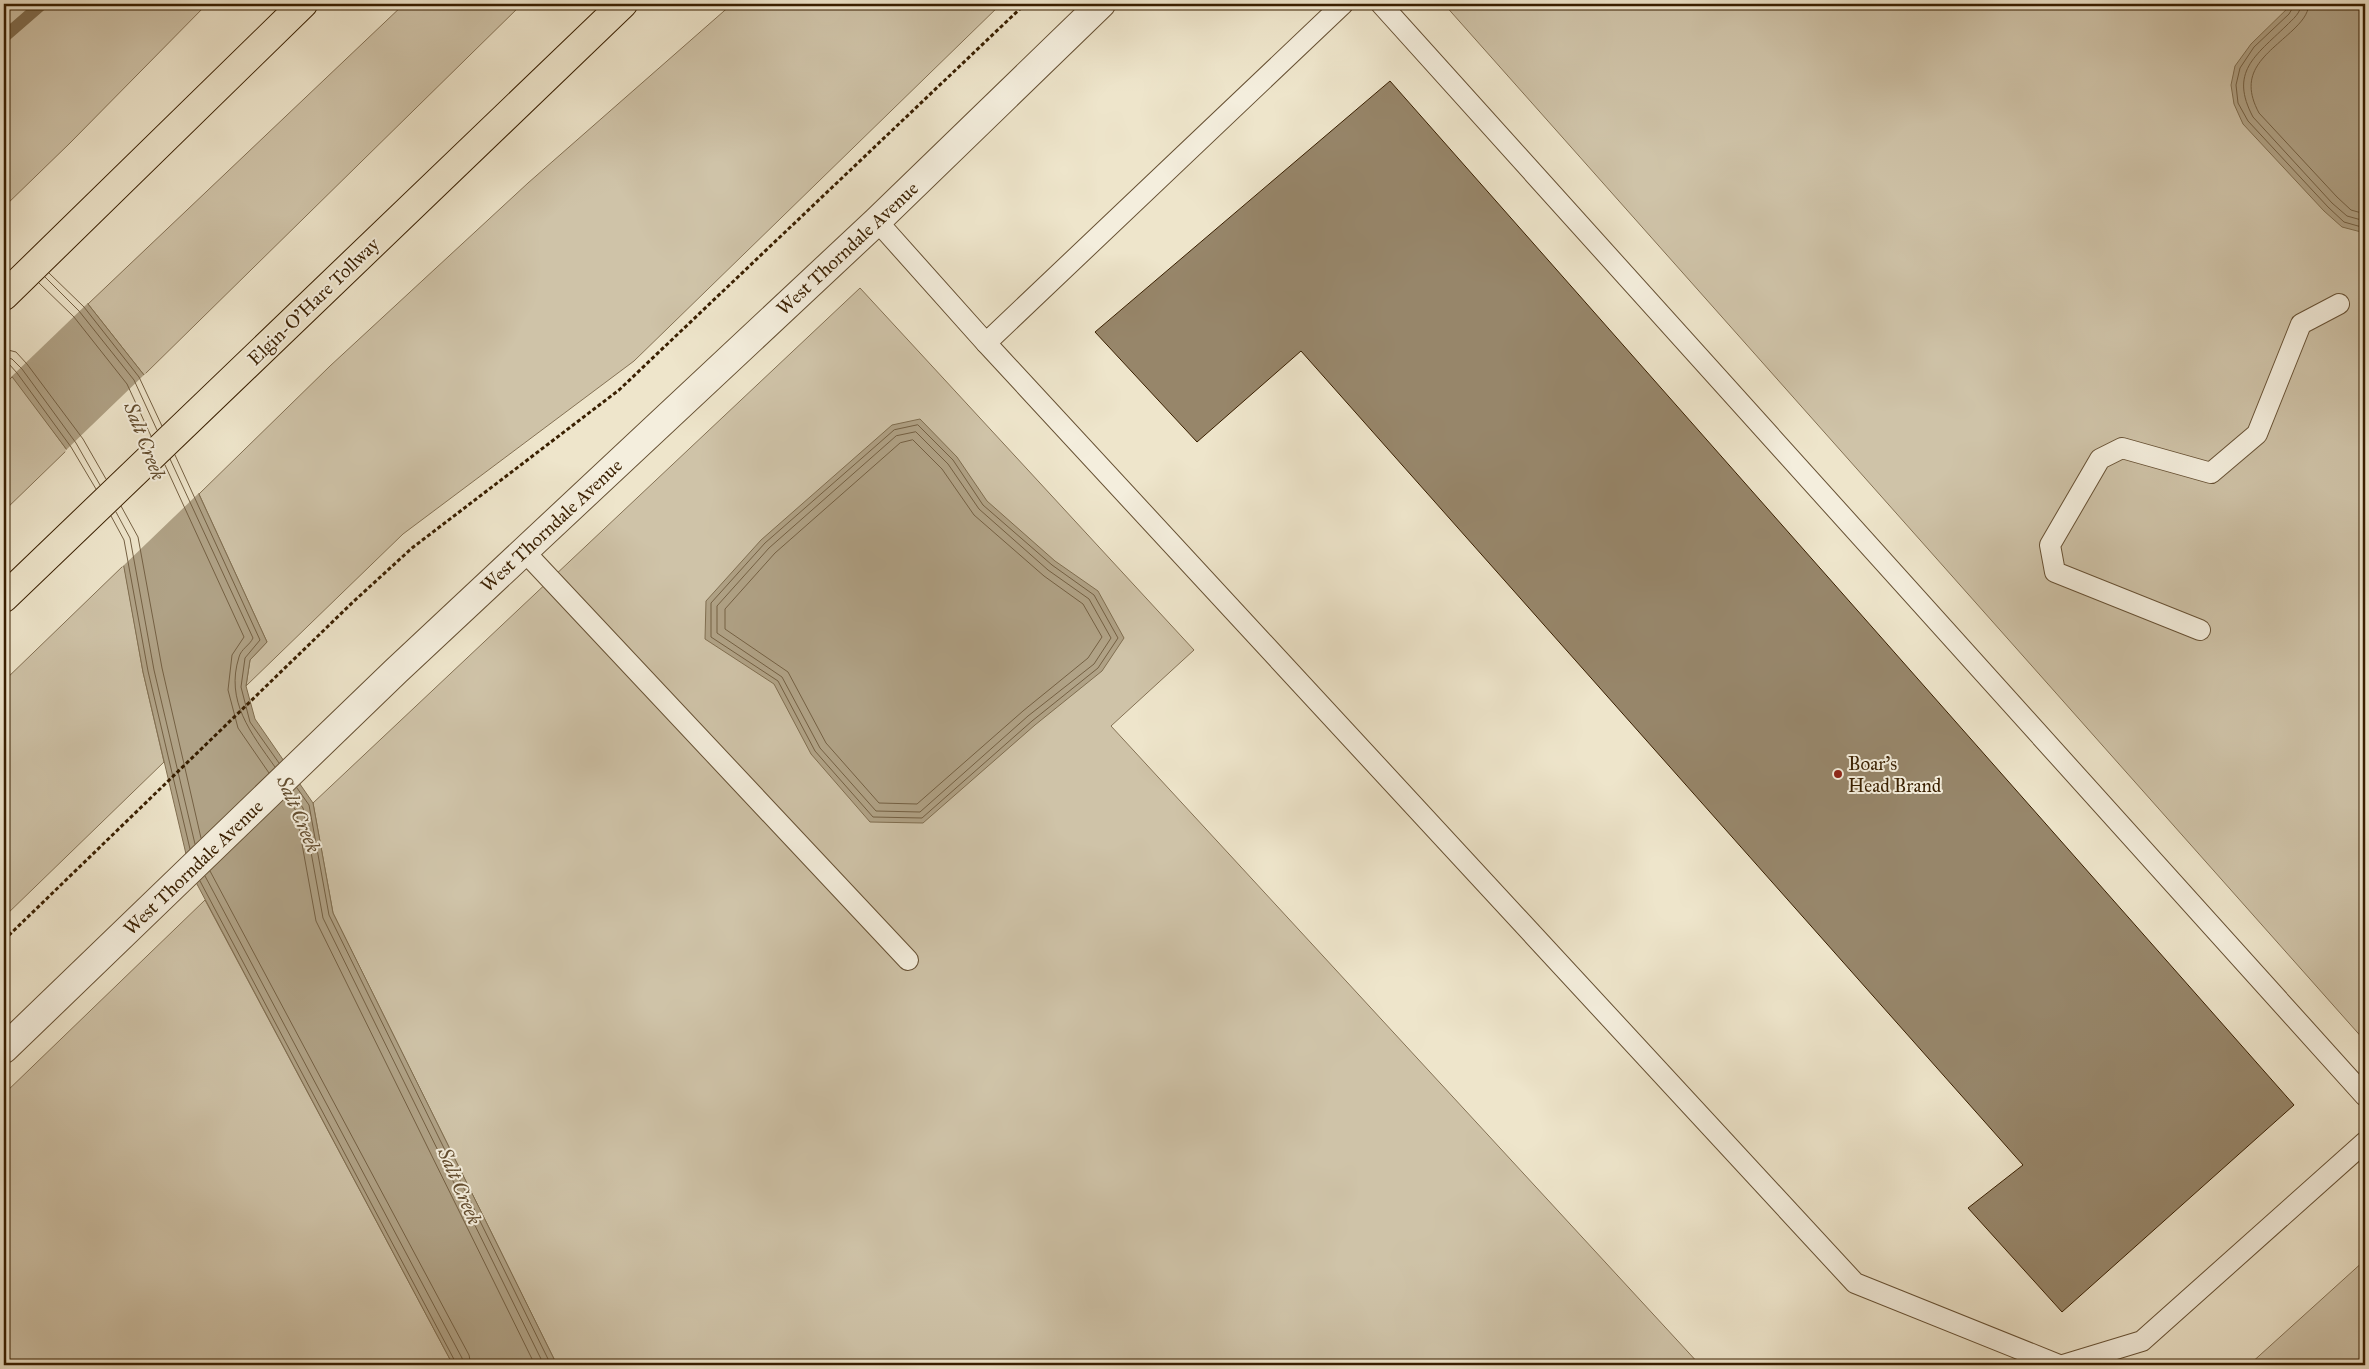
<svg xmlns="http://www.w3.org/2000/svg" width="2369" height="1369" font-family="'IM FELL Great Primer',serif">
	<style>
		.green { fill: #cfc3a8; stroke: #847154 }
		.water { fill: #b0a286; stroke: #806e50 }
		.pier { fill: #eee5cb }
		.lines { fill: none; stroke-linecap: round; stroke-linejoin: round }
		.shore { stroke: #746043; stroke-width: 1 }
		.stream { stroke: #806e50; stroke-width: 12 }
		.building { fill: #97866a; stroke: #391f00 }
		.lane-casing { stroke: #665033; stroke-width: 22 }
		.street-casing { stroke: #665033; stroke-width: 30 }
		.highway-casing { stroke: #391f00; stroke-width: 30 }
		.path { stroke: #391f00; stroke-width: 3; stroke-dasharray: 4 2.5; stroke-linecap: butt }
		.lane { stroke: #f4eedd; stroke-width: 20 }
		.street { stroke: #f4eedd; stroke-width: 28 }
		.highway { stroke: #eee5cb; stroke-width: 28 }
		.poi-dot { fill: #8f2418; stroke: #f4eedd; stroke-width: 2 }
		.labels { text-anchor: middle; stroke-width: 4; stroke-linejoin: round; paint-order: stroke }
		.street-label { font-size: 19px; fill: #391f00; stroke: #f4eedd }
		.poi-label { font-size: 19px; fill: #391f00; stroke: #f4eedd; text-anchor: start }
		.water-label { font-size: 20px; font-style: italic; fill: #634d2f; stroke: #f4eedd }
	</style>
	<rect width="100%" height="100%" fill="#eee5cb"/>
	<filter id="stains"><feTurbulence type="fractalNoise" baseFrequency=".004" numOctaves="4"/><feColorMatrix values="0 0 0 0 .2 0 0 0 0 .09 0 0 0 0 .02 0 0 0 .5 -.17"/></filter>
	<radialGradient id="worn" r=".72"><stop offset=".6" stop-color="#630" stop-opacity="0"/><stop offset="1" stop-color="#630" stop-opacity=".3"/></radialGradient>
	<!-- green -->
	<g class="green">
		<path d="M4 4H207L70 143 4 207Z"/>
		<path d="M404 4H522L144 375 88 304Z"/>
		<path d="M732 4H1001L634 361 403 534 246 686 250 660 267 642 199 494 330 366 528 183Z"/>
		<path d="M1444 4H2365V1041Z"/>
		<path d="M860 288 1194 650 1111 726 1700 1365H557L333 913 313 803Z"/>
		<path d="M13 376 67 450 4 511V385Z"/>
		<path d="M124 565 143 672 164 762 4 917V681Z"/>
		<path d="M205 900 453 1365H4V1094Z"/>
		<path d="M2365 1260V1365H2249Z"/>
	</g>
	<!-- water -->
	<g class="water">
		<path d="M2292 4H2365V233L2342 227 2324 211 2243 124 2234 104 2231 85 2235 66 2251 44Z"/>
		<path d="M4 228 88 304 144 375 267 642 250 660 246 686 255 719 313 803 333 913 557 1365H453L190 871 143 672 119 540 67 450 4 366Z"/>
		<path d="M920 419 957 457 987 501 1055 561 1098 591 1124 638 1102 671 1035 725 923 823 870 822 811 754 774 684 705 639 706 601 761 540 892 425Z"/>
	</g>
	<!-- pier -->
	<g class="pier">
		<path d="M4 225 23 237 89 302 11 377 4 370Z"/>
		<path d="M146 373 200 492 122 567 117 541 65 451Z"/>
	</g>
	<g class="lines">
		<!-- shore -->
		<g class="shore">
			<path d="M2295 4 2289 14 2254 47 2240 68 2236 85 2238 103 2248 121 2328 207 2344 222 2365 228"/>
			<path d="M2301 4C2301 13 2293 19 2286 26 2255 56 2229 72 2253 117L2332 203 2347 216 2365 221"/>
			<path d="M2309 4C2308 15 2301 22 2293 30 2265 56 2237 72 2259 113L2337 197 2351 210 2365 214"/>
			<path d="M49 273 84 307 139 377 162 426"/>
			<path d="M45 277 79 311 134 380 157 430"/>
			<path d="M39 283 74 317 127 384 151 436"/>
			<path d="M4 349 16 352 27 364 83 439 106 479"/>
			<path d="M4 357 12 359 22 369 76 443 100 485"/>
			<path d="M4 363 9 364 17 373 71 447 96 489"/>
			<path d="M918 425 953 460 983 505 1052 565 1094 595 1118 638 1098 668 1032 721 922 818 873 817 815 751 778 681 711 637V603L765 543 894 430Z"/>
			<path d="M916 432 948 464 979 509 1048 570 1089 599 1111 638 1094 664 1028 716 920 812 876 811 820 748 782 677 717 633V606L769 548 896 436Z"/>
			<path d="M913 440 942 469 974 515 1044 576 1083 604 1102 637 1088 658 1023 711 917 804 879 803 826 743 788 672 725 629V609L775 553 900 443Z"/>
			<path d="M175 455 260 640 245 658 241 687 250 722 279 763"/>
			<path d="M170 459 253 638C250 645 241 649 239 657 225 701 251 733 275 767"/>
			<path d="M165 465 244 637 232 655 228 690 238 728 269 773"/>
			<path d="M121 506 138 537 162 668 201 838"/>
			<path d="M116 512 130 538 154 670 195 844"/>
			<path d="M111 516 124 540 148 671 190 849"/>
			<path d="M297 788 309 805 329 915 551 1365"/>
			<path d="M292 792 303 808 323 918 544 1365"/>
			<path d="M287 797 296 811 316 921 535 1365"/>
			<path d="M210 871 469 1355 471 1365"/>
			<path d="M205 876 462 1358 463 1365"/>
			<path d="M200 881 457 1365"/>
		</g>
		<!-- stream -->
		<path class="stream" d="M4 37 42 4"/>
	</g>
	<!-- building -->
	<path class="building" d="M1390 81 2294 1105 2062 1312 1968 1208 2023 1165 1301 351 1197 442 1095 332Z"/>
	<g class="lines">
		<defs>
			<g id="lane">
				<path d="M1381 4 2365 1096"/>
				<path d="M877 221 986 343 1343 4"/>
				<path d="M986 343 1855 1283 2059 1365"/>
				<path d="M524 551 908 960"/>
				<path d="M2200 630 2055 572 2050 545 2100 459 2122 448 2211 473 2257 434 2301 324 2339 304"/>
				<path d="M2063 1365 2142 1341 2365 1142"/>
			</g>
			<path id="street" d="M4 1049 396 671 877 221 1101 4"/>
			<g id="highway">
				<path d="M4 296 303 4"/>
				<path d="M4 598 623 4"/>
			</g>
		</defs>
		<!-- lane casing -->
		<use href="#lane" class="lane-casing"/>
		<!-- street casing -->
		<use href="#street" class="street-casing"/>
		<!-- highway casing -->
		<use href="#highway" class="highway-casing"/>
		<!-- path -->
		<path class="path" d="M4 940 353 602 412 548 619 390 1025 4"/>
		<!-- lane -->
		<use href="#lane" class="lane"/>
		<!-- street -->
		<use href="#street" class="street"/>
		<!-- highway -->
		<use href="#highway" class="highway"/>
	</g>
	<!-- markers -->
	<circle class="poi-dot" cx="1838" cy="774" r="5"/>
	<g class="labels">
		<!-- street labels -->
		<g class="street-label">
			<text transform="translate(847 248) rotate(-43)" y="7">West Thorndale Avenue</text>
			<text transform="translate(313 301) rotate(-44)" y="7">Elgin-O'Hare Tollway</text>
			<text transform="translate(551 525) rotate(-43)" y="7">West Thorndale Avenue</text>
			<text transform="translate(193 867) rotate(-44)" y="7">West Thorndale Avenue</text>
		</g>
		<!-- poi labels -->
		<g class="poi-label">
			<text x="1848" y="770">Boar's<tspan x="1848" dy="22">Head Brand</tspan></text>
		</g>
		<!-- water labels -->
		<g class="water-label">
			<text transform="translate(145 441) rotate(69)" y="7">Salt Creek</text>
			<text transform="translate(299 814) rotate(67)" y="7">Salt Creek</text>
			<text transform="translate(460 1186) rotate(67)" y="7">Salt Creek</text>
		</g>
	</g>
	<!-- margin -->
	<rect width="2369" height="1369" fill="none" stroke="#eee5cb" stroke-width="20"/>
	<rect x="5" y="5" width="2359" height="1359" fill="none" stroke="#391f00" stroke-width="2.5"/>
	<rect x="10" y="10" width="2349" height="1349" fill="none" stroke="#391f00"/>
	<rect width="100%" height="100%" filter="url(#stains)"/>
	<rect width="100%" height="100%" fill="url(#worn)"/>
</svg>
